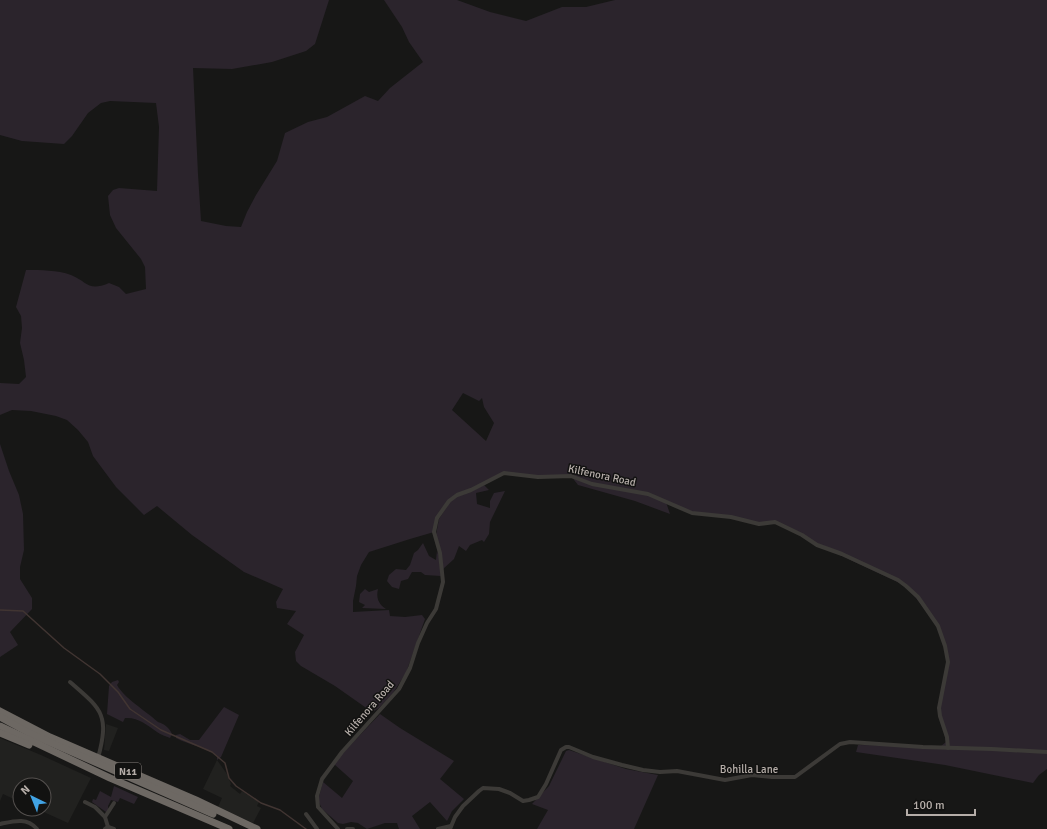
<svg xmlns="http://www.w3.org/2000/svg" width="1047" height="829" font-family="Signika,sans-serif">
	<style>
		.built { fill: #21211f }
		.green { fill: #2b242c; fill-rule: evenodd }
		.lines { fill: none; stroke-linecap: round; stroke-linejoin: round }
		.stream { stroke: #413532; stroke-width: 1.5 }
		.street { stroke: #3c3a37; stroke-width: 4 }
		.highway { stroke: #6d6863; stroke-width: 7 }
		.labels { text-anchor: middle; stroke-width: 3; stroke-linejoin: round; paint-order: stroke }
		.shield { fill: #121211; stroke: #857f7b; stroke-width: 1 }
		.shield-label { font-size: 10px; font-weight: bold; fill: #b6aea9 }
		.street-label { font-size: 11px; fill: #b6aea9; stroke: #121211 }
	</style>
	<rect width="100%" height="100%" fill="#171716"/>
	<!-- built -->
	<g class="built">
		<path d="M106 724 118 728 109 751 104 750Z"/>
		<path d="M0 738 41 755 91 778 68 823 37 809H44V785H20V802L3 794 0 801Z"/>
		<path d="M217 760 227 774 231 784 230 786 240 794 242 791 259 802 257 806 261 808 253 823 218 807 222 798 203 789Z"/>
	</g>
	<!-- green -->
	<g class="green">
		<path d="M0 0H329L315 44 306 51 272 62 232 69 193 68 198 174 201 221 226 226 241 227 247 212 256 195 277 161 285 133 308 122 327 117 365 96 378 101 390 88 423 62 409 42 402 27 384 0H457L490 12 526 21 562 7H586L615 0H1047V769L1039 775 1033 783 945 765 856 752 858 745 941 746 946 742 939 708 947 670V653L934 620 906 586 829 550 778 523 762 524 739 519 701 515 666 502 670 514 635 501 578 485 571 476 546 477 504 473 449 501 437 518 434 532 410 539 369 552 361 565 357 576 356 586 353 601V612L389 610 390 616 405 617 422 615 425 619 406 673 393 693 379 708 372 712 335 686 301 666 296 661 295 652 304 635 287 624 296 611 277 608 276 602 283 589 244 572 192 535 157 506 144 515 116 487 93 456 88 442 78 430 67 420 56 416 31 411 12 410 0 415V383L19 384 26 377 24 360 20 343 22 328 21 316 16 307 26 270C41 270 57 270 71 275 88 282 88 292 109 283L119 287 126 294 146 289 145 267 141 259 116 228 110 215 108 196 113 190 119 188 157 191 159 127 156 103 110 101 101 103 88 113 72 136 64 144 22 141 0 135ZM463 393 479 401 482 398 484 407 494 423 486 441 452 410Z"/>
		<path d="M0 444 9 471 19 495 23 514 24 550 20 567V579L32 598V609L10 632 18 645 0 657Z"/>
		<path d="M484 485 489 490 476 493 477 504 490 508V501L494 493 505 491 490 522 489 534 484 542 482 540 470 545 466 551 459 546 454 559 443 569 436 535 439 519 450 502 456 497Z"/>
		<path d="M423 543 429 556 436 560 437 551 439 557 441 576 425 575 421 572H412L408 579 401 581 399 589 392 587 387 581 389 575 396 569 406 570 410 565 414 553 418 550Z"/>
		<path d="M365 589 369 592 378 589C376 597 378 604 386 609L362 608 365 605 359 602 360 594Z"/>
		<path d="M118 680 119 682 117 685C124 698 146 711 158 722 164 724 169 727 172 734L170 738C166 736 161 735 157 732 147 725 138 717 125 718L123 722 107 714 109 686 112 682Z"/>
		<path d="M224 707 239 715 221 757 217 760V756C206 747 189 745 176 738V735L180 734 190 740H199Z"/>
		<path d="M380 714 400 728 454 761 440 779 464 799 452 811 447 821 430 802 412 816 420 829H399L397 823H385L367 829 358 823 351 822 343 824 338 823 322 809 318 800 323 782 342 798 353 781 334 764 344 752Z"/>
		<path d="M569 750 626 769 658 775 634 829H537L548 810 532 804 549 786 566 751Z"/>
		<path d="M114 786 138 797 134 804 120 798 118 802 111 800 108 806V811L106 812 92 802 93 799 96 800 100 791 111 797Z"/>
	</g>
	<g class="lines">
		<!-- stream -->
		<path class="stream" d="M0 610 23 611 64 648 100 674 118 692 130 709 161 730 212 752 225 763 229 778 236 786 261 803 280 810 306 829"/>
		<!-- street -->
		<g class="street">
			<path d="M70 682C101 709 110 714 98 758"/>
			<path d="M85 802 95 807 105 817 108 827"/>
			<path d="M306 814 317 829"/>
			<path d="M105 817 114 803"/>
			<path d="M0 824C14 821 27 817 37 829"/>
			<path d="M105 829 108 827 114 829"/>
			<path d="M338 829 318 807 317 796 322 779 342 752 399 689 410 668 418 643 427 623 436 609 443 582 440 553 434 532 437 518 449 501 457 495 471 490 504 473 538 477 571 476 592 484 648 494 692 513 731 517 759 524 775 522 802 535 817 545 842 554 898 580 906 586 918 597 938 626 945 646 948 662 939 708 940 716 947 737 948 748"/>
			<path d="M347 829H353"/>
			<path d="M438 829 451 826"/>
			<path d="M450 829 455 817 463 806 479 791 483 788 499 789 510 793 523 801 529 800 538 797 546 784 561 750 566 747H569L593 757 622 765 643 770 660 772 677 771 725 780 752 775 772 777H795L840 744 850 742 923 747 992 749 1047 752"/>
		</g>
		<!-- highway -->
		<g class="highway">
			<path d="M0 711 50 737 196 800 257 829"/>
			<path d="M0 717 31 734 213 814"/>
			<path d="M0 726 110 778 229 829"/>
			<path d="M0 733 29 745"/>
		</g>
	</g>
	<g class="labels">
		<!-- shield labels -->
		<rect class="shield" x="115" y="763" width="26" height="16" rx="3"/>
		<g class="shield-label">
			<text x="128" y="775">N11</text>
		</g>
		<!-- street labels -->
		<g class="street-label">
			<text transform="translate(602 475) rotate(12)" y="4">Kilfenora Road</text>
			<text transform="translate(369 708) rotate(-49)" y="4">Kilfenora Road</text>
			<text x="749" y="773">Bohilla Lane</text>
		</g>
	</g>
	<!-- north arrow -->
	<g transform="translate(32 797) rotate(317)"><circle r="19" fill="#121211" stroke="#54504e"/>
	<path d="M0-3L7 15L0 10L-7 15Z" fill="#41a3e4"/>
	<text y="-6" font-size="11" font-weight="bold" text-anchor="middle" fill="#b6aea9">N</text>
	</g>
	<!-- scale -->
	<path d="M907 809v6h68v-6" fill="none" stroke="#b6aea9" stroke-width="2"/>
	<text x="913" y="809" font-size="12" fill="#b6aea9" stroke="#121211" stroke-width="3" paint-order="stroke">100 m</text>
</svg>
